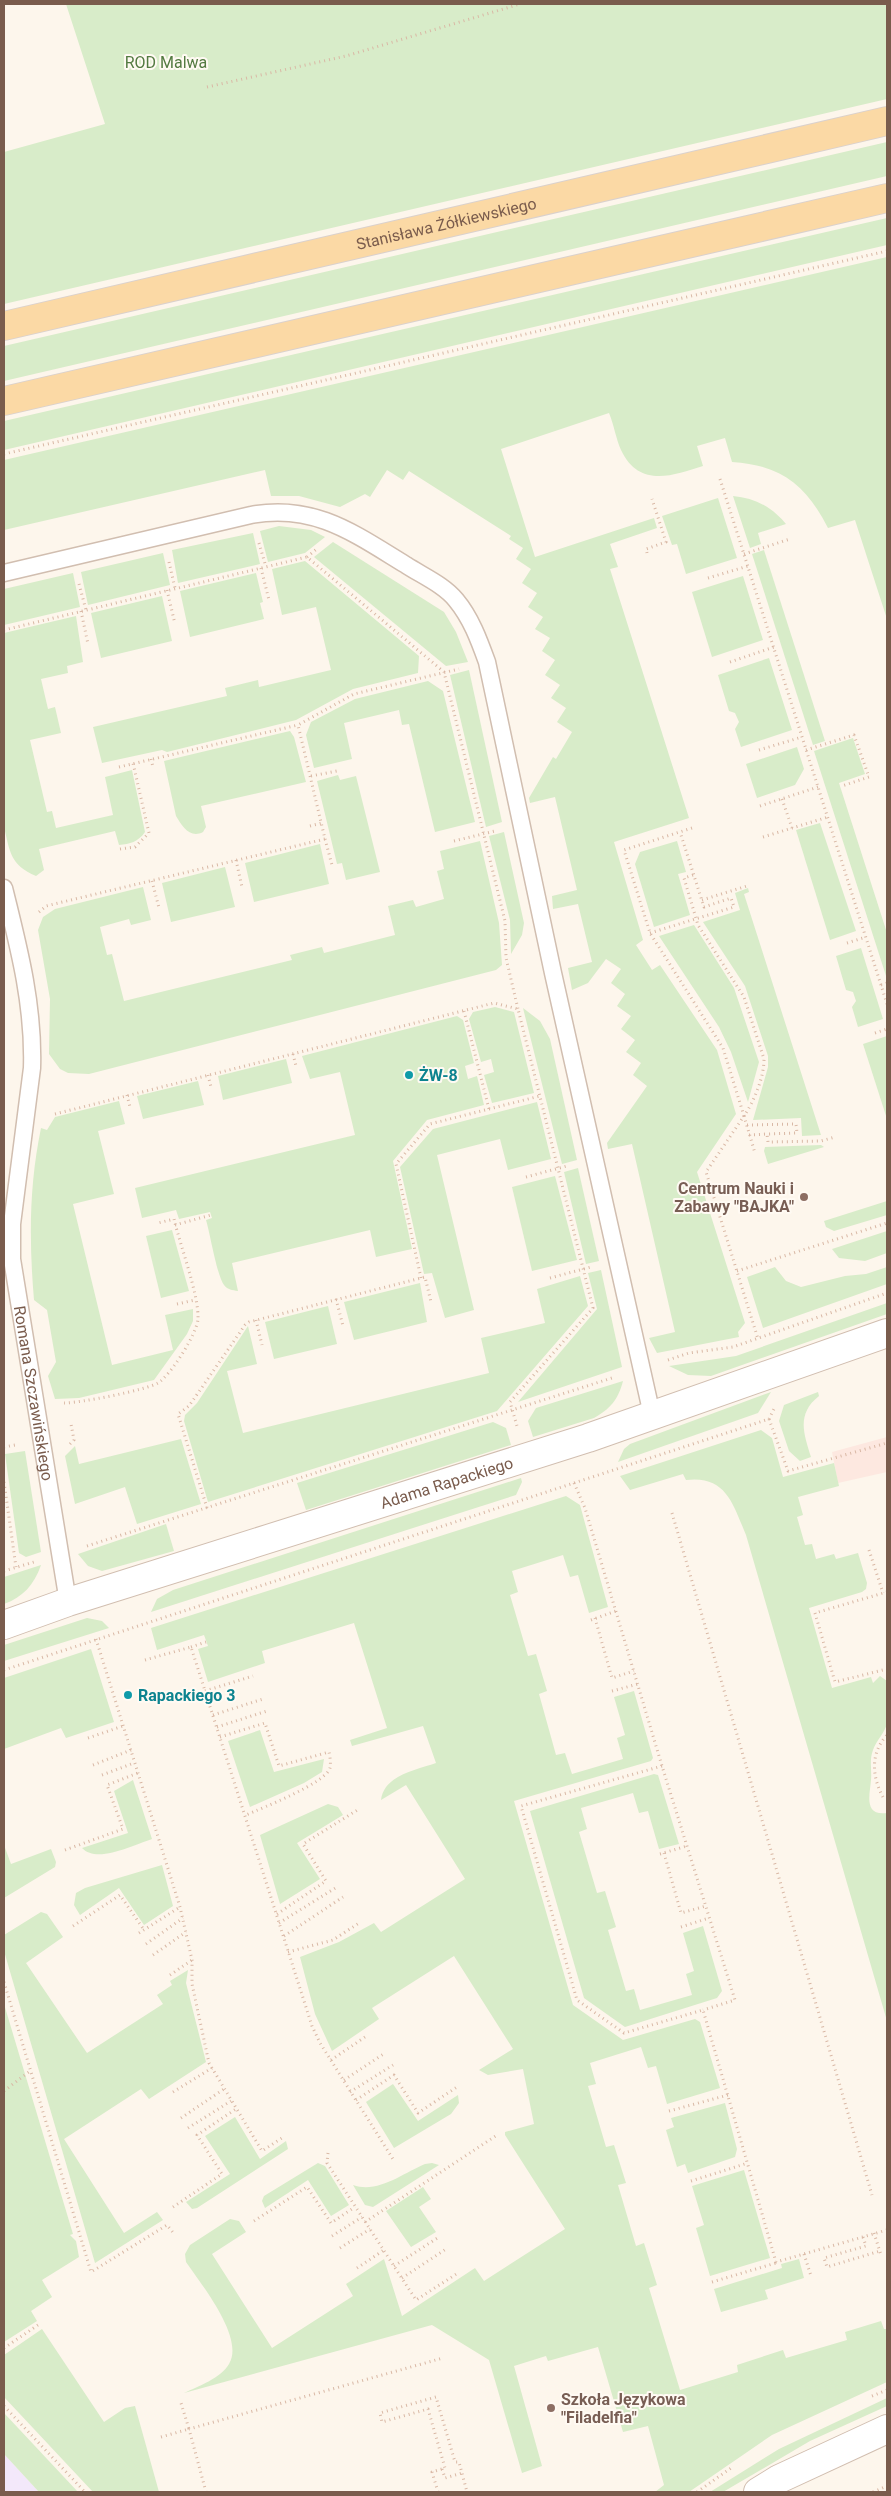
<svg xmlns="http://www.w3.org/2000/svg" width="891" height="2496" font-family="Roboto,sans-serif">
	<style>
		.commercial { fill: #fde8e0 }
		.education { fill: #f3e8fa }
		.green { fill: #d8ecc9 }
		.lines { fill: none; stroke-linecap: round; stroke-linejoin: round }
		.service-casing { stroke: #d1beb0; stroke-width: 19 }
		.minor-casing { stroke: #d1beb0; stroke-width: 30 }
		.primary-casing { stroke: #dad1cd; stroke-width: 30 }
		.path { stroke: #d9b8a5; stroke-width: 3; stroke-dasharray: 1 4; stroke-linecap: butt }
		.service { stroke: #fff; stroke-width: 16 }
		.minor { stroke: #fff; stroke-width: 28 }
		.primary { stroke: #fbd9a5; stroke-width: 28 }
		.culture-dot { fill: #0f9aa8; stroke: #fffaf3; stroke-width: 2 }
		.education-dot { fill: #8d6e63; stroke: #fffaf3; stroke-width: 2 }
		.labels { text-anchor: middle; stroke-width: 4; stroke-linejoin: round; paint-order: stroke }
		.park-label { font-size: 16px; fill: #537a41; stroke: #fffaf3 }
		.street-label { font-size: 16px; fill: #7a5c4d; stroke: #fffaf3 }
		.culture-label { font-size: 16px; font-weight: bold; fill: #0d838f; stroke: #fffaf3; text-anchor: start }
		.education-label { font-size: 16px; font-weight: bold; fill: #785e54; stroke: #fffaf3; text-anchor: end }
	</style>
	<rect width="100%" height="100%" fill="#fdf6ec"/>
	<!-- commercial -->
	<path class="commercial" d="M887 1437V1472L838 1483 832 1452Z"/>
	<!-- education -->
	<path class="education" d="M4 2454 39 2492H4Z"/>
	<!-- green -->
	<g class="green">
		<path d="M66 4H887V99L4 304V152L105 124Z"/>
		<path d="M887 142V176L4 381V346Z"/>
		<path d="M887 218V245L4 450V421Z"/>
		<path d="M887 257V619L855 520 828 528C806 485 781 465 732 462L725 438 697 446 703 466C672 476 639 488 621 450 616 439 614 425 609 413L501 449 535 557 654 518 657 528 610 544 618 567 610 569 689 818 614 842 643 940 636 945 652 970 660 965 717 1050 736 1114 697 1172 745 1323 738 1332 739 1337 657 1353 649 1338 675 1332 632 1144 608 1149 607 1143 647 1086 633 1075 641 1063 626 1052 635 1040 621 1029 631 1016 617 1006 625 994 611 983 621 969 606 959 588 983 572 990 568 968 592 962 578 904 553 909 552 896 577 890 555 797 530 803 529 798 553 757 556 759 572 732 557 722 566 708 551 698 560 685 545 675 555 660 542 651 550 638 535 629 543 617 528 607 537 593 522 583 531 569 516 559 523 548 509 539 511 536 409 471 403 480 387 470 370 497 365 494 340 507 299 496H271L265 470 4 530V460Z"/>
		<path d="M733 496C755 498 772 507 786 524L758 533 761 544 750 548Z"/>
		<path d="M718 498 737 558 686 574 677 544 672 545 662 516Z"/>
		<path d="M279 526 311 530 325 537 305 553 268 562 260 531Z"/>
		<path d="M253 533 260 564 178 583 172 550Z"/>
		<path d="M333 542 444 612 456 632 468 662 446 666 314 557Z"/>
		<path d="M764 550 825 741 813 745 752 554Z"/>
		<path d="M163 553 170 585 88 605 81 572Z"/>
		<path d="M305 561 419 656 418 673 353 689 296 720 167 752 162 750 102 763 93 727 227 696 225 688 258 680 259 687 331 670 316 607 282 615 272 569Z"/>
		<path d="M73 573 80 607 4 625V589Z"/>
		<path d="M256 573 263 602 260 603 264 619 190 637 180 591Z"/>
		<path d="M743 576 763 640 712 657 692 592Z"/>
		<path d="M162 596 172 641 101 658 91 613Z"/>
		<path d="M76 616 83 662 67 666 68 673 41 679 48 709 55 707 61 733 30 740 47 812 52 811 56 828 113 815 105 777 132 770 145 832C138 842 130 844 119 845L115 831 39 849 44 870 36 876C10 865 10 852 4 827V633Z"/>
		<path d="M769 658 792 730 741 747 735 729 739 722 735 713 729 711 718 675Z"/>
		<path d="M469 670 502 822 486 827 450 675Z"/>
		<path d="M428 681 443 691 475 822 435 832 409 724 402 725 399 710 344 723 352 759 314 768 306 735 311 722 355 699Z"/>
		<path d="M290 731 294 737 306 782 201 806 206 827 203 832C190 839 182 826 176 816L164 761Z"/>
		<path d="M853 738 865 774 839 783 887 933V979L814 751Z"/>
		<path d="M797 747 804 769 795 785 757 798 746 764Z"/>
		<path d="M338 775 340 780 356 776 380 872 346 880 342 863 337 864 317 781Z"/>
		<path d="M820 823 856 931 830 940 796 830Z"/>
		<path d="M504 832 524 923 522 935 511 954 510 920 489 836Z"/>
		<path d="M480 841 499 923 502 965 496 970 89 1074 68 1073 60 1069 49 1054 50 999 38 930 43 917 55 909 143 887 151 920 131 925 129 919 100 927 107 955 112 954 124 1001 292 960 290 955 322 947 324 953 395 935 388 906 413 900 416 907 444 899 437 871 444 869 440 851Z"/>
		<path d="M677 841 686 872 678 874 690 915 654 927 635 864 640 852Z"/>
		<path d="M320 844 329 884 254 902 245 863Z"/>
		<path d="M225 867 235 907 171 922 162 883Z"/>
		<path d="M748 888 749 892 744 894 821 1135 802 1136 801 1118 753 1120 768 1067V1056L745 986 703 922 740 910 735 893Z"/>
		<path d="M694 925 734 988 759 1062 748 1102 731 1052 719 1027 659 936Z"/>
		<path d="M861 948 883 1019 858 1027 852 1007 856 1001 853 992 846 990 836 956Z"/>
		<path d="M495 1007 514 1012 534 1093 492 1103 484 1075 494 1072 491 1059 481 1062 469 1019 473 1012Z"/>
		<path d="M523 1008 540 1021 550 1039 577 1160 562 1164Z"/>
		<path d="M457 1016 463 1020 474 1063 465 1066 468 1079 477 1076 484 1105 427 1120 393 1161 412 1249 376 1257 370 1230 232 1263 238 1291C232 1290 228 1290 224 1285 217 1276 210 1233 206 1220L212 1218 210 1212 179 1219 176 1210 142 1218 135 1188 355 1135 340 1072 310 1079 302 1056Z"/>
		<path d="M887 1036V1119L863 1044Z"/>
		<path d="M286 1059 292 1083 223 1100 218 1076Z"/>
		<path d="M198 1081 204 1105 143 1119 137 1096Z"/>
		<path d="M119 1101 125 1124 98 1131 114 1194 73 1204 112 1365 173 1350 165 1315 193 1309V1321L187 1334 154 1380 79 1398 55 1399 48 1376 56 1362 47 1310 34 1300C29 1241 29 1186 41 1128L47 1130 55 1117Z"/>
		<path d="M537 1102 551 1159 508 1170 500 1139 437 1155 474 1310 445 1318 432 1273 424 1274 400 1167 433 1129Z"/>
		<path d="M821 1145 824 1147 768 1164 764 1151 765 1147Z"/>
		<path d="M578 1168 599 1261 586 1264 564 1172Z"/>
		<path d="M555 1176 577 1260 532 1271 512 1187Z"/>
		<path d="M887 1201V1215L834 1231 826 1227 824 1221Z"/>
		<path d="M172 1230 189 1291 161 1298 146 1236Z"/>
		<path d="M887 1231V1253L865 1261 839 1258 832 1249Z"/>
		<path d="M775 1267 786 1281 801 1287 845 1276 866 1274 887 1267V1284L763 1328 747 1277Z"/>
		<path d="M601 1270 622 1367 518 1402 597 1309 588 1273Z"/>
		<path d="M580 1276 588 1306 497 1411 208 1502 184 1421 185 1415 197 1403 248 1326 257 1364 227 1371 243 1433 489 1373 481 1338 545 1323 537 1289Z"/>
		<path d="M420 1283 427 1322 354 1340 344 1302Z"/>
		<path d="M887 1303V1314L711 1376 688 1375 669 1366 736 1356Z"/>
		<path d="M328 1306 337 1344 274 1359 265 1322Z"/>
		<path d="M623 1381C618 1400 610 1409 594 1418L533 1437 528 1421 536 1408Z"/>
		<path d="M771 1392 758 1413 618 1462 624 1449 630 1444Z"/>
		<path d="M818 1392 819 1396C796 1414 804 1434 811 1457L800 1461 789 1451 779 1421 784 1405Z"/>
		<path d="M493 1422 506 1428 511 1445 306 1510 297 1483Z"/>
		<path d="M761 1430 772 1438 783 1477 834 1463 839 1486 798 1497 803 1515 797 1517 805 1545 812 1544 816 1559 834 1554 836 1559 858 1553 867 1583 866 1589 862 1592 809 1608 832 1688 871 1677 873 1683 880 1676 887 1681C887 1695 889 1710 887 1723 886 1731 876 1741 873 1750 869 1761 872 1769 871 1780 870 1794 863 1816 887 1813V2021L746 1535C733 1504 726 1475 686 1480L683 1474 630 1490 620 1476Z"/>
		<path d="M181 1439 201 1504 137 1524 125 1487 75 1504 65 1456 75 1446 79 1464Z"/>
		<path d="M25 1451 41 1552 26 1557 19 1553 5 1454Z"/>
		<path d="M521 1478 522 1482 516 1495 151 1612 157 1599 173 1590Z"/>
		<path d="M566 1496 580 1505 608 1607 589 1613 578 1575 570 1577 563 1555 512 1571 518 1592 510 1595 528 1656 536 1654 547 1691 539 1694 556 1755 565 1753 572 1774 623 1759 617 1738 625 1735 614 1697 634 1691 653 1758 651 1761 514 1801 573 2005 623 2040 695 2019 700 2022 720 2088 667 2104 656 2066 648 2068 641 2047 590 2063 596 2084 588 2086 606 2147 614 2145 626 2183 618 2185 636 2246 644 2243 657 2285 649 2288 680 2390 738 2372 737 2365 783 2350 786 2358 847 2340 845 2332 881 2321 884 2329H887V2382L772 2435 689 2492H655L664 2485 648 2426 623 2432 598 2347 548 2361 546 2356 514 2366 542 2466 522 2473 489 2360 432 2325 184 2393C199 2386 221 2378 229 2364 245 2338 201 2284 186 2262L185 2254 190 2245 230 2219 239 2221 246 2232 212 2254 272 2348 353 2296 346 2284 384 2259 402 2316 475 2268 484 2281 565 2229 505 2135V2132L534 2124 523 2069 488 2075 479 2070 513 2049 454 1956 372 2008 379 2019 332 2051 315 2014 300 1957 339 1942 374 1923 381 1932 465 1879 406 1785 381 1800C384 1775 416 1770 436 1763L423 1726 352 1746 350 1740 387 1728 354 1623 262 1651 265 1663 208 1682 198 1649 208 1646 204 1635 157 1650 151 1628Z"/>
		<path d="M166 1524 174 1551 102 1571 88 1566 78 1554Z"/>
		<path d="M41 1565C34 1585 23 1597 4 1604V1577Z"/>
		<path d="M87 1618 102 1621 109 1628 4 1661V1645Z"/>
		<path d="M91 1649 114 1722 66 1738 61 1728 4 1749V1678Z"/>
		<path d="M260 1730 274 1772 324 1759 322 1772 304 1783 250 1807 228 1741Z"/>
		<path d="M654 1774 658 1775 679 1844 659 1849 648 1811 639 1813 633 1793 581 1808 587 1829 579 1832 597 1893 605 1891 616 1927 608 1930 626 1991 634 1989 640 2010 692 1995 686 1974 694 1971 683 1933 703 1926 722 1991 717 1998 625 2027 584 1998 530 1811Z"/>
		<path d="M133 1780 152 1839C133 1845 97 1864 82 1848L128 1833 114 1791Z"/>
		<path d="M328 1804 338 1807 343 1815 297 1843 320 1879 280 1904 260 1835Z"/>
		<path d="M4 1845 11 1864 51 1849 56 1862 55 1867 4 1898Z"/>
		<path d="M162 1865 173 1906 144 1925 119 1888 80 1915 74 1905 76 1893 85 1888Z"/>
		<path d="M41 1912 47 1914 63 1937 26 1963 87 2053 163 2004 157 1995 172 1985 170 1981 188 1970 186 1983 206 2062 149 2099 141 2089 64 2139 124 2233 157 2212 163 2220 95 2263 4 1951V1935Z"/>
		<path d="M4 2004 73 2234 70 2235 76 2241 79 2257 42 2280 52 2297 31 2311 37 2321 4 2342Z"/>
		<path d="M393 2084 418 2121 458 2095 459 2103 451 2114 394 2148 366 2102Z"/>
		<path d="M725 2103 737 2149 735 2157 688 2173 685 2164 677 2167 666 2130 674 2127 671 2118Z"/>
		<path d="M235 2117 260 2159 286 2141 288 2149 197 2208 192 2209 186 2202 230 2174 205 2136Z"/>
		<path d="M318 2163 325 2166 349 2205 331 2216 308 2180 265 2208 262 2201 264 2196Z"/>
		<path d="M432 2163 439 2165 373 2207 365 2205 353 2185C378 2194 403 2173 425 2164Z"/>
		<path d="M744 2170 770 2258 710 2276 696 2228 704 2225 692 2186Z"/>
		<path d="M423 2187 431 2199 419 2207 436 2232 411 2247 386 2211Z"/>
		<path d="M799 2259 804 2278 765 2290 768 2299 721 2312 714 2289 782 2268 781 2264Z"/>
		<path d="M42 2329 104 2422 125 2408 135 2406 159 2492H93L4 2397V2355Z"/>
		<path d="M887 2398V2406L810 2441 723 2492H710L779 2449Z"/>
		<path d="M4 2413 78 2492H39L4 2454Z"/>
	</g>
	<g class="lines">
		<defs>
			<g id="service">
				<path d="M4 573 251 515C314 503 355 534 406 565 423 576 444 585 456 600 471 618 479 640 487 662L553 973 652 1415"/>
				<path id="s1" d="M4 888C19 948 34 1006 32 1068L12 1224V1259L68 1602"/>
			</g>
			<g id="minor">
				<path id="s2" d="M4 1625 68 1602 588 1438 887 1333"/>
				<path d="M758 2492 779 2479 887 2429"/>
			</g>
			<g id="primary">
				<path id="s3" d="M4 326 887 121"/>
				<path d="M4 401 887 198"/>
			</g>
		</defs>
		<!-- service casing -->
		<use href="#service" class="service-casing"/>
		<!-- minor casing -->
		<use href="#minor" class="minor-casing"/>
		<!-- primary casing -->
		<use href="#primary" class="primary-casing"/>
		<!-- path -->
		<g class="path">
			<path d="M207 87 346 56 520 4"/>
			<path d="M4 454 887 251"/>
			<path d="M720 479 887 1004"/>
			<path d="M259 543 266 567"/>
			<path d="M647 553 646 549 666 542 652 499"/>
			<path d="M744 554 790 539"/>
			<path d="M307 557 318 548"/>
			<path d="M169 562 175 588"/>
			<path d="M261 568 269 600"/>
			<path d="M708 578 748 566"/>
			<path d="M79 584 86 610"/>
			<path d="M167 590 175 624"/>
			<path d="M81 611 88 644"/>
			<path d="M4 630 307 557 444 672 505 921 506 958 518 1009"/>
			<path d="M730 662 774 647"/>
			<path d="M759 750 802 737"/>
			<path d="M806 750 854 735 869 777 842 786"/>
			<path d="M151 759 153 767"/>
			<path d="M119 767 298 725"/>
			<path d="M311 776 337 771"/>
			<path d="M782 799 792 828"/>
			<path d="M760 806 818 787"/>
			<path d="M310 826 322 823"/>
			<path d="M692 828 624 850 650 933 723 1048 744 1116 706 1172 758 1339"/>
			<path d="M763 837 828 817"/>
			<path d="M325 839 332 865"/>
			<path d="M454 841 495 831"/>
			<path d="M120 849 135 847 149 833 133 763"/>
			<path d="M236 860 242 887"/>
			<path d="M693 875 684 878 698 925 744 997 764 1059C764 1078 754 1101 744 1116L755 1153"/>
			<path d="M152 881 159 908"/>
			<path d="M702 900 747 886"/>
			<path d="M39 912 46 906 325 839 298 725 354 694 459 669"/>
			<path d="M650 933 734 907 731 898 704 907 680 832"/>
			<path d="M847 943 866 937"/>
			<path d="M881 985 887 983"/>
			<path d="M464 1011 489 1109"/>
			<path d="M875 1033 887 1029"/>
			<path d="M293 1054 296 1066"/>
			<path d="M208 1075 211 1087"/>
			<path d="M127 1095 130 1107"/>
			<path d="M55 1114 494 1003 518 1009 593 1308 510 1402 517 1426"/>
			<path d="M747 1125 796 1124 797 1133 767 1134 768 1142 821 1141 835 1137"/>
			<path d="M749 1135 767 1134"/>
			<path d="M526 1177 567 1166"/>
			<path d="M175 1225 211 1215"/>
			<path d="M737 1271 887 1223"/>
			<path d="M421 1278 396 1164 430 1124 540 1096"/>
			<path d="M550 1278 591 1267"/>
			<path d="M336 1299 343 1326"/>
			<path d="M177 1304 195 1300"/>
			<path d="M256 1320 262 1345"/>
			<path d="M668 1360 689 1353 733 1347 887 1293"/>
			<path d="M64 1403C80 1403 146 1390 158 1383 170 1376 197 1334 198 1319 199 1295 180 1245 174 1219L158 1223"/>
			<path d="M769 1419 788 1471 887 1443"/>
			<path d="M70 1444 74 1440 71 1424"/>
			<path d="M4 1447 15 1445"/>
			<path d="M4 1482 16 1567"/>
			<path d="M574 1483 585 1508 662 1766 735 2000 703 2010"/>
			<path d="M207 1508 178 1414 189 1406 245 1325 249 1322 425 1277 431 1302"/>
			<path d="M672 1513 872 2195"/>
			<path d="M87 1546 615 1377"/>
			<path d="M869 1550 883 1593"/>
			<path d="M4 1571 34 1562"/>
			<path d="M887 1592 815 1613 835 1682 887 1669"/>
			<path d="M595 1618 612 1678 634 1671"/>
			<path d="M591 1620 616 1611"/>
			<path d="M96 1639 180 1907 192 1960V1984L209 2063 262 2151 282 2138"/>
			<path d="M191 1647 206 1642"/>
			<path d="M145 1660 191 1647 312 2026 320 2043 393 2159"/>
			<path d="M4 1670 769 1419 774 1409"/>
			<path d="M205 1691 253 1676"/>
			<path d="M612 1691 638 1684"/>
			<path d="M213 1715 263 1699"/>
			<path d="M217 1727 267 1711"/>
			<path d="M220 1737 265 1723 279 1766 329 1752C330 1756 331 1764 330 1768 326 1783 262 1808 246 1815"/>
			<path d="M88 1738 123 1726"/>
			<path d="M93 1765 131 1750"/>
			<path d="M662 1766 521 1806 577 2000 624 2033 703 2010 776 2262 887 2230"/>
			<path d="M102 1775 134 1763"/>
			<path d="M883 1797C872 1777 870 1753 887 1735"/>
			<path d="M65 1850 123 1829 107 1785 138 1773"/>
			<path d="M664 1853 681 1913 706 1906"/>
			<path d="M660 1854 687 1846"/>
			<path d="M277 1914 326 1881 303 1844 359 1809"/>
			<path d="M279 1923 337 1887"/>
			<path d="M73 1926 120 1895 144 1930"/>
			<path d="M681 1927 709 1918"/>
			<path d="M139 1933 180 1907"/>
			<path d="M284 1936 343 1897"/>
			<path d="M146 1944 183 1918"/>
			<path d="M288 1952 333 1940 359 1923"/>
			<path d="M153 1955 186 1932"/>
			<path d="M170 1975 192 1960"/>
			<path d="M4 1982 91 2272 167 2225 175 2235"/>
			<path d="M331 2060 368 2035"/>
			<path d="M344 2080 385 2053"/>
			<path d="M4 2091 30 2071"/>
			<path d="M173 2092 212 2068"/>
			<path d="M350 2092 393 2065"/>
			<path d="M356 2100 394 2075 418 2113 457 2087"/>
			<path d="M669 2111 728 2095"/>
			<path d="M181 2118 224 2089"/>
			<path d="M188 2128 231 2101"/>
			<path d="M328 2153 327 2163 416 2300 458 2273"/>
			<path d="M691 2181 748 2163"/>
			<path d="M173 2207 222 2174 197 2135 236 2109"/>
			<path d="M254 2221 307 2187 331 2223 355 2207"/>
			<path d="M365 2222 497 2135"/>
			<path d="M874 2233 881 2255"/>
			<path d="M332 2236 362 2217"/>
			<path d="M863 2237 866 2246 824 2258 827 2267 880 2251"/>
			<path d="M340 2248 370 2229"/>
			<path d="M804 2254 811 2276"/>
			<path d="M394 2266 439 2237"/>
			<path d="M357 2268 384 2250"/>
			<path d="M402 2278 446 2249"/>
			<path d="M712 2282 776 2263"/>
			<path d="M4 2348 38 2325"/>
			<path d="M872 2396 887 2390"/>
			<path d="M4 2406 85 2492"/>
			<path d="M161 2437 189 2429 181 2403"/>
			<path d="M442 2469 445 2478 462 2473"/>
			<path d="M206 2492 189 2429 443 2358"/>
			<path d="M438 2492 432 2472 445 2468 428 2409 382 2422 380 2413 436 2397 455 2462H459L467 2492"/>
			<path d="M697 2492 731 2468"/>
			<path d="M873 2492 887 2486"/>
		</g>
		<!-- service -->
		<use href="#service" class="service"/>
		<!-- minor -->
		<use href="#minor" class="minor"/>
		<!-- primary -->
		<use href="#primary" class="primary"/>
	</g>
	<!-- markers -->
	<g class="culture-dot">
		<circle cx="409" cy="1075" r="5"/>
		<circle cx="128" cy="1695" r="5"/>
	</g>
	<g class="education-dot">
		<circle cx="804" cy="1197" r="5"/>
		<circle cx="551" cy="2408" r="5"/>
	</g>
	<g class="labels">
		<!-- park labels -->
		<g class="park-label">
			<text x="166" y="68">ROD Malwa</text>
		</g>
		<!-- street labels -->
		<g class="street-label">
			<text dy="6" stroke="none"><textPath href="#s3" startOffset="454">Stanisława Żółkiewskiego</textPath></text>
			<text dy="6" stroke="none"><textPath href="#s1" startOffset="511">Romana Szczawińskiego</textPath></text>
			<text dy="6" stroke="none"><textPath href="#s2" startOffset="465">Adama Rapackiego</textPath></text>
		</g>
		<!-- culture labels -->
		<g class="culture-label">
			<text x="419" y="1081">ŻW-8</text>
			<text x="138" y="1701">Rapackiego 3</text>
		</g>
		<!-- education labels -->
		<g class="education-label">
			<text x="794" y="1194">Centrum Nauki i<tspan x="794" dy="18">Zabawy "BAJKA"</tspan></text>
			<text x="561" y="2405" text-anchor="start">Szkoła Językowa<tspan x="561" dy="18">"Filadelfia"</tspan></text>
		</g>
	</g>
	<!-- border -->
	<rect width="891" height="2496" fill="none" stroke="#7a5c4d" stroke-width="10"/>
</svg>
